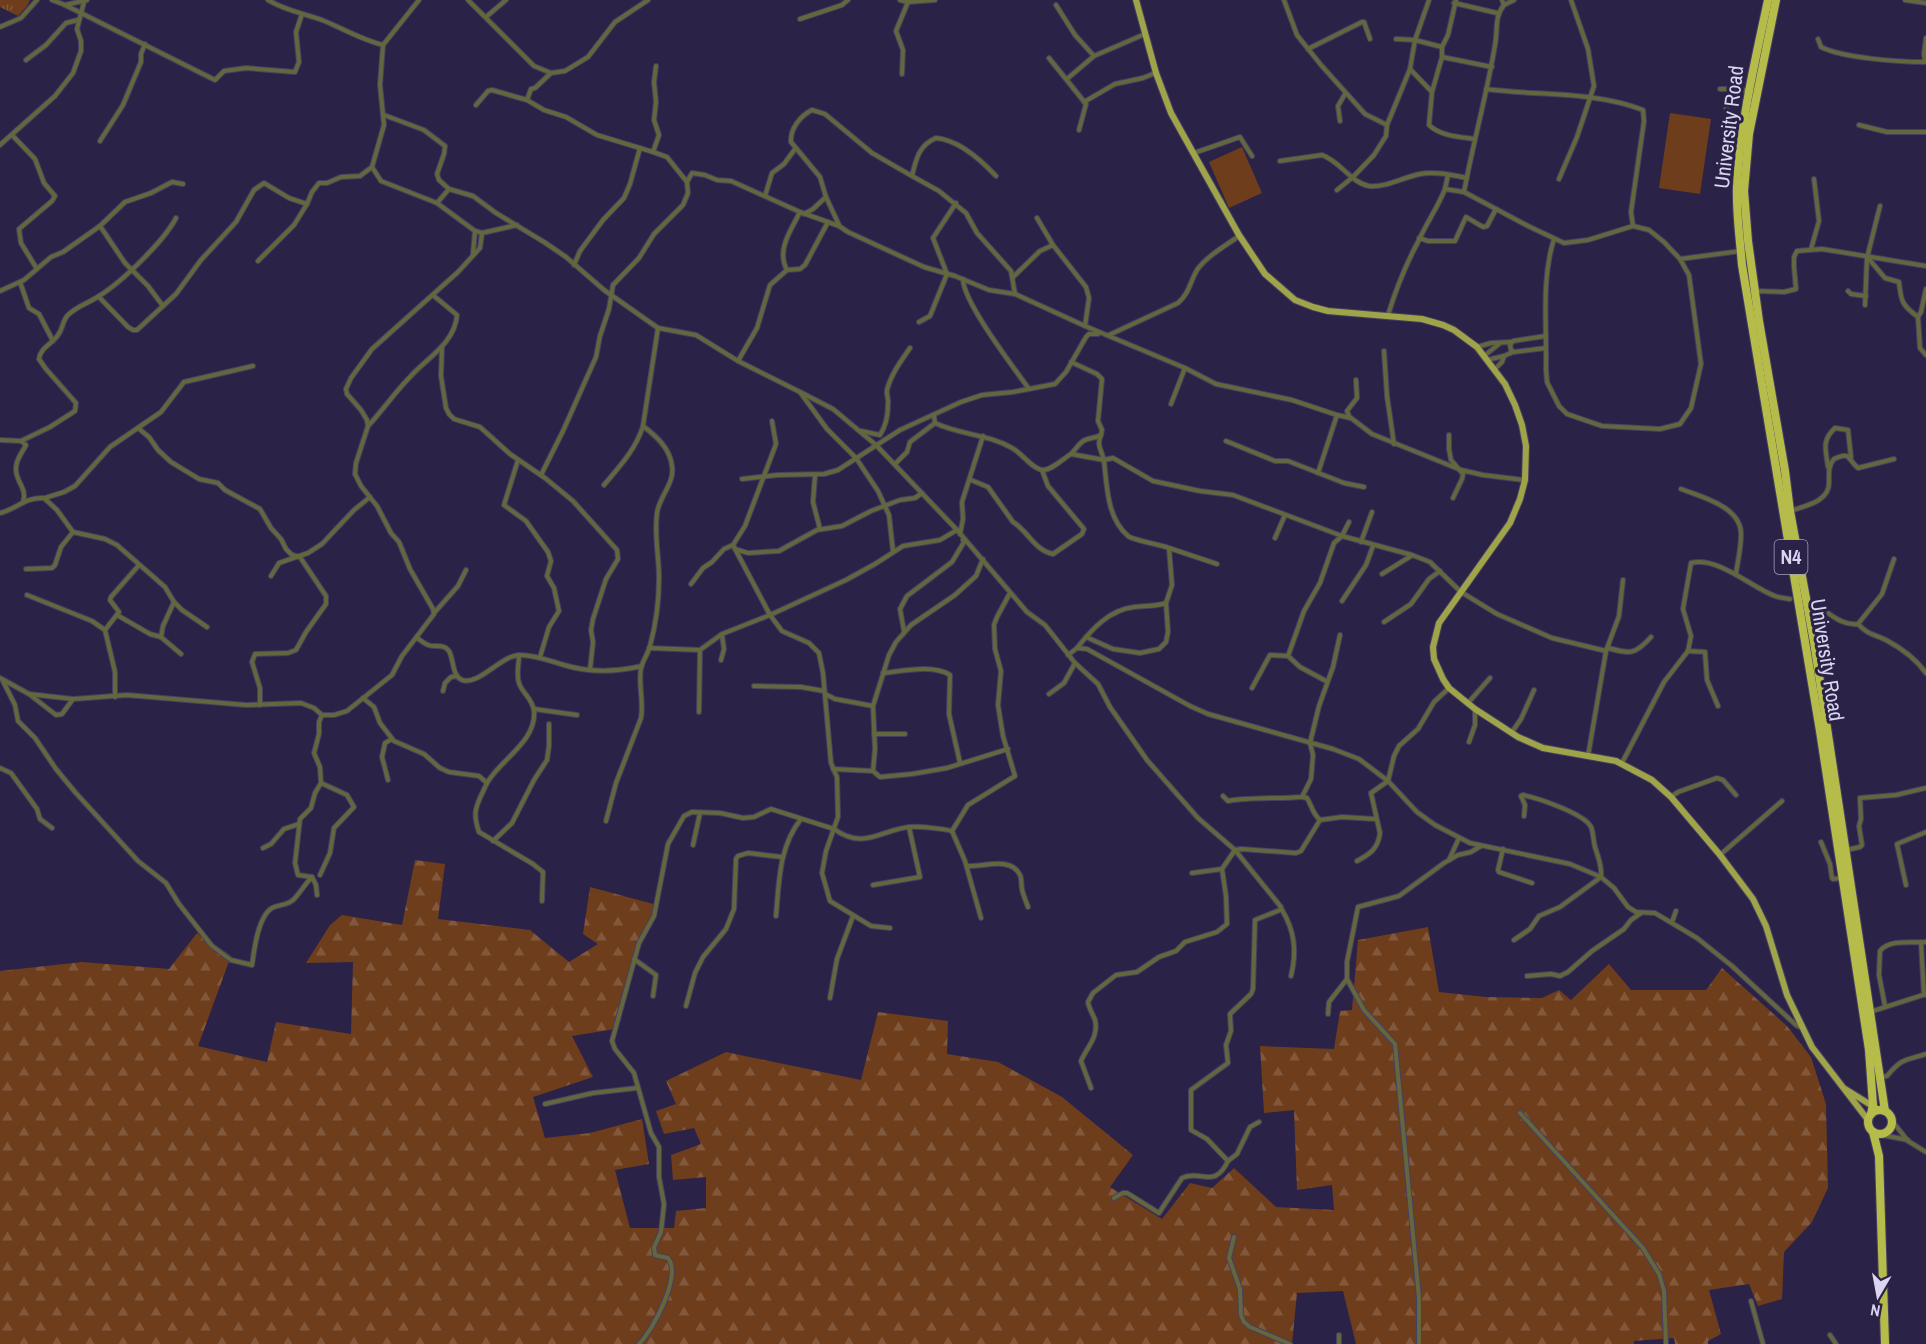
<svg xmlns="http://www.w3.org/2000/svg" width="1926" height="1344" font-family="'Archivo Narrow',sans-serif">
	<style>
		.grass { fill: #6e3d1c }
		.forest { fill: url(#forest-firs) }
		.park { fill: url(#park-tufts) }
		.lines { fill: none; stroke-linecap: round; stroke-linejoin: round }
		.street-casing { stroke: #473f63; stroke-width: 6 }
		.primary-casing { stroke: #473f63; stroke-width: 8 }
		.highway-casing { stroke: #473f63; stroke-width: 10 }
		.street { stroke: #64673d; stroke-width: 4 }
		.primary { stroke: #9fa448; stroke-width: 6 }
		.highway { stroke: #b6bc4a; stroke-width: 8 }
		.labels { text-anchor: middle; stroke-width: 6; stroke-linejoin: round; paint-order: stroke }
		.shield { fill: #2b2248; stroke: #a6a0bd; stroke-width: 1.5 }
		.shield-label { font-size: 20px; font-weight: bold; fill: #dad6ef }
		.street-label { font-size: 21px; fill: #dad6ef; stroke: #2b2248 }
	</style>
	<defs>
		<pattern id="forest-firs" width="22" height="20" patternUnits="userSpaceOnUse" patternTransform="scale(1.5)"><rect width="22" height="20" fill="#6e3d1c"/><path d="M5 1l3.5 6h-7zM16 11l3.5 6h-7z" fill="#82583d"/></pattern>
		<pattern id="park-tufts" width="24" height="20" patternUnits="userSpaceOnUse" patternTransform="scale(1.5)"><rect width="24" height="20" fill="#6e3d1c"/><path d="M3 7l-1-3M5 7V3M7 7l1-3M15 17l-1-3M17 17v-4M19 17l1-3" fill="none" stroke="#82583d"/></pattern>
	</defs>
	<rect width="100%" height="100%" fill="#2b2248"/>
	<!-- grass -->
	<g class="grass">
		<path d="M1670 113 1711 119 1700 194 1659 188Z"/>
		<path d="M1242 147 1262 193 1229 208 1209 162Z"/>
	</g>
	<!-- forest -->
	<path class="forest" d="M415 860 445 864 438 919 530 930 569 962 598 944 583 934 590 887 657 905 629 969 615 1029 572 1036 593 1077 533 1097 545 1138 590 1133 642 1119 649 1164 615 1170 630 1228H674L676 1211 706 1208V1177L673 1180 671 1155 701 1144 694 1128 664 1134 656 1111 676 1104 666 1081 726 1052 861 1080 878 1012 948 1021 947 1054 998 1062 1062 1097 1133 1155 1110 1187 1162 1219 1190 1183 1212 1188 1234 1168 1276 1207 1334 1210 1332 1185 1297 1190 1294 1110 1264 1113 1260 1046 1334 1049 1340 1011 1352 1010 1358 940 1428 927 1439 992 1486 997 1542 998 1559 990 1571 1000 1609 964 1631 990H1706L1722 968 1787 1026 1811 1057 1826 1104 1828 1188 1812 1222 1784 1252 1782 1299 1758 1306 1749 1284 1709 1290 1721 1334 1708 1341V1344H1675L1674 1338 1634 1341V1344H1356L1343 1291 1297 1293 1292 1344H0V971L82 962 169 969 197 933 231 956 198 1046 267 1062 276 1022 351 1034 353 962 306 963 330 925 342 915 402 925Z"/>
	<!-- park -->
	<path class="park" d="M0 0H30L27 6 18 16 0 7Z"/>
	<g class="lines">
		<defs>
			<g id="street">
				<path d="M52 0 65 5 87 0"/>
				<path d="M268 0C286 11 303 13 322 20 342 28 362 40 383 45"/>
				<path d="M468 0 534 66 551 73 565 71 588 57 615 22 648 0"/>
				<path d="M900 0 908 2 935 0"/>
				<path d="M1284 0 1297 35 1321 65 1365 114 1387 125"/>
				<path d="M1456 0 1448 35 1442 47V57L1432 92 1429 125C1440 136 1460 137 1475 139"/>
				<path d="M1905 0 1926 3"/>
				<path d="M1454 3 1497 13"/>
				<path d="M65 5 215 80 224 71 246 68 295 72 299 62 296 32 302 14"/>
				<path d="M1056 5 1075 35 1094 56"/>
				<path d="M1504 5 1514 0"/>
				<path d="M486 17 506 0"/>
				<path d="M800 19 842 5 848 0"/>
				<path d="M0 27 21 18 37 0"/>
				<path d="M1396 39 1415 40 1442 47"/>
				<path d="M1818 39 1821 47C1843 58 1899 62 1925 62"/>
				<path d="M1308 49 1362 22H1364L1370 39"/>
				<path d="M1442 57 1492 67"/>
				<path d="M1049 58 1086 104 1079 130"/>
				<path d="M26 60 46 45 66 23 78 20"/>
				<path d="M1925 62 1924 54 1926 38"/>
				<path d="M1410 69 1432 92"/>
				<path d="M551 73 535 88 531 89 527 100 544 110 566 117 597 135 653 152 659 135 654 120 656 102 654 82 656 66"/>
				<path d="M902 74 903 50 896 31 908 2"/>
				<path d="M1067 79 1094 56 1145 34"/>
				<path d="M1720 89H1735V80"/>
				<path d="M1084 102 1115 84 1143 78 1155 73"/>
				<path d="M476 105 488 91 492 90 527 100"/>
				<path d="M1726 108 1731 104 1735 89 1748 91"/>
				<path d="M384 115 424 130 445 146 444 154 437 174 439 180 449 189 473 196 496 213 544 242 566 257 604 290 658 328 696 335 738 361 800 392 827 429 856 458 878 491 889 515 893 551"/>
				<path d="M1340 121 1338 106 1345 94"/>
				<path d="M1859 125 1887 132H1926"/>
				<path d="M13 136 35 159 44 183 55 196 52 201 19 229 21 243 37 269"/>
				<path d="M100 141 123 105 141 62V54L145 44"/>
				<path d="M0 145 55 96 73 73 81 51V41L77 29 84 2"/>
				<path d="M1194 153 1240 137 1252 156"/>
				<path d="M1280 161 1322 155C1340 161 1351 183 1369 186 1385 188 1404 177 1420 174 1434 171 1452 175 1467 178"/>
				<path d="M372 167 381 181 437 203 475 231 482 233"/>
				<path d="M996 176C981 160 959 140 936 138 919 145 916 159 912 176L939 191 966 213 977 233 1011 271 1015 294"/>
				<path d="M1559 179 1577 137 1594 86 1588 49 1571 0"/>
				<path d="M687 182 692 173 705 175 717 180 731 181 800 212 839 226 848 232 924 267 955 276 989 290 1015 294 1085 326 1185 368 1216 384 1292 400 1337 415 1351 418 1372 434 1461 470 1483 475 1524 480"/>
				<path d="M1445 189 1448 175"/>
				<path d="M1337 190 1353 177 1374 155 1386 136 1387 125 1410 69 1415 40 1429 0"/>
				<path d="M1464 192C1473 143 1487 94 1495 45 1498 30 1494 17 1504 5L1502 0"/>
				<path d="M765 196 772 173 784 164 795 149"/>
				<path d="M437 203 449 189"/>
				<path d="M804 214 813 209 826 197"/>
				<path d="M1037 218 1053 245"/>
				<path d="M839 225 826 197 820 177 791 142C790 129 800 116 812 110L825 114 872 153 912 176"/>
				<path d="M100 226 125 263 148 286 163 306"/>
				<path d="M1419 238 1428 241H1455L1466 217 1483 227 1487 226 1496 209"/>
				<path d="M1554 239C1541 280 1547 326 1546 369L1547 382 1559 406 1567 414 1602 426 1660 429 1680 424 1691 408 1701 364 1689 275 1680 259 1664 242 1649 230 1633 226"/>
				<path d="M1811 249 1819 221 1814 179"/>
				<path d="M473 254 475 231"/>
				<path d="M1868 258 1885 278 1899 282C1901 302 1902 305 1918 317L1920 348 1926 355"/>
				<path d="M1680 259 1741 251"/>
				<path d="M258 261 294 225 307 204"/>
				<path d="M574 265 580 251 603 220 624 198 630 184 640 148"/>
				<path d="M787 270C776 250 791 230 800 212"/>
				<path d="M1013 277 1040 251 1053 245 1086 287 1089 298 1085 326"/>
				<path d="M963 279C963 302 1014 368 1029 389"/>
				<path d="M20 282 29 308 39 314 53 341"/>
				<path d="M0 291 24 280 51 257 63 252 100 226 125 202 151 193 172 182 183 184"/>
				<path d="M1755 291 1784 292 1796 289 1794 267V257L1797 251 1822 249 1926 266"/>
				<path d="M1848 291 1851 294 1866 296"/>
				<path d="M99 297 128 327 133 330H137L176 294 201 260 236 222 254 190 264 183 289 198 307 204 312 192 319 183H327L341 177 360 176 372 167 384 125 380 85 383 45 419 0"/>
				<path d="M1865 305 1867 258 1880 206"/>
				<path d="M1388 315C1396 289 1406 264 1419 240 1427 222 1438 207 1445 189L1464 192 1528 226 1564 243 1588 240 1633 226 1631 212 1644 121 1643 110C1595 91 1537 96 1486 89"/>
				<path d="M1918 317 1921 312 1926 289"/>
				<path d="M919 322 930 316 947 274 933 238 956 203"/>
				<path d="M1109 335 1178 303C1189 294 1190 282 1197 270 1207 256 1225 246 1239 236"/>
				<path d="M1546 336 1513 341 1510 345 1511 350 1514 352 1546 348"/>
				<path d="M442 347 441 376 446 408 449 414 454 419 480 427 510 454 545 478 573 501 617 550 618 559 606 579 593 619 591 630 593 642 590 670"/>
				<path d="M1477 347 1491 343 1511 342"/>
				<path d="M1384 351 1387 396 1394 444"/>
				<path d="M1484 356 1499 344"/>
				<path d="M1487 360 1504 356 1513 352"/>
				<path d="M738 361 757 328 770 285 787 270 800 269 805 265 828 222"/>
				<path d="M1495 369 1502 362 1504 356"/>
				<path d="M800 392 833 409 876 445 957 530 1027 612 1045 625 1075 663 1098 684 1110 707 1147 760 1198 818 1235 850 1281 907 1280 910 1255 920 1253 989 1251 994 1230 1014 1231 1031 1226 1045 1228 1063 1191 1090V1130L1207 1139 1228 1161 1237 1154 1250 1127 1259 1122"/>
				<path d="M1171 404 1185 368"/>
				<path d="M934 416 935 423C960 435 988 434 1012 448 1022 453 1031 468 1042 470 1051 471 1064 458 1071 454L1104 460 1113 458 1153 481 1200 491 1233 495 1342 536 1412 555 1430 562 1461 592 1497 614 1552 638 1606 651"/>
				<path d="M1350 418 1347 411 1357 398 1356 380"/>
				<path d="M368 426C383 410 395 392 410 377 427 358 455 343 457 315L434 296"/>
				<path d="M138 428 149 437 158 450 171 462 199 479 218 483 225 490 260 509 271 528 281 539 286 549 292 555 300 557 326 596V604L306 632 296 650 288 653 255 654 252 662 260 688V705"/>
				<path d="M861 431 880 435C886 426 888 415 888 404 889 399 886 394 887 390 891 374 901 361 910 348"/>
				<path d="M1449 435V449L1451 460 1463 474 1462 479 1453 498"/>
				<path d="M0 440 21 441 50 427 75 411 76 403 46 369 39 359C40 348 52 344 58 335 63 329 62 321 68 315 77 306 89 303 99 296 122 282 164 241 176 218"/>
				<path d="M21 441 26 445C22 453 16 459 16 468 15 482 28 488 23 502"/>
				<path d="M1226 441 1275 461H1288L1344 483 1364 487"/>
				<path d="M1071 454C1075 450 1078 445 1082 442 1087 437 1095 439 1101 435L1102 430 1098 421 1102 379 1097 374 1071 362"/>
				<path d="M518 460 504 505 526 521 548 552 551 561 547 576 554 588 559 611 549 627 540 657"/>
				<path d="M895 464 907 452 910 442 935 423"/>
				<path d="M1828 467C1826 450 1821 441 1835 428L1848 430 1851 457"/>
				<path d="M1318 473 1337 415"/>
				<path d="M541 475 563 431 596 357 600 336 609 309 613 285 639 258 654 234 683 205 688 193 687 182 667 157 653 152"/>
				<path d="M815 476 813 502 820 529"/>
				<path d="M742 479 778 475 824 474 838 470 900 430 961 402 982 395 1013 392 1055 384 1066 372 1086 337 1089 334H1098"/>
				<path d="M971 480 988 487 1013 522C1028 531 1034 550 1053 554L1082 534 1084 529 1048 486 1042 470"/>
				<path d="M604 485C620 466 636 449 643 426"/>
				<path d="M1681 489C1702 497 1742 507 1741 535 1741 548 1738 561 1736 573"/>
				<path d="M45 498 64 492 75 486 110 447 161 412 184 382 253 366"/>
				<path d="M1790 511C1804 506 1830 502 1829 482 1829 473 1828 466 1834 459 1851 451 1847 459 1858 468L1894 459"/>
				<path d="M0 513C17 509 25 497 44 498L57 510 73 532 105 539 117 545 165 587 174 602 182 610 207 627"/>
				<path d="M960 534 963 519 962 502 983 436"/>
				<path d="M1275 538 1285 515"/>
				<path d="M1361 542 1372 512"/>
				<path d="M733 545 770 615 782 631 809 643 819 653 823 673 831 763 837 777 838 817 826 851 822 873 830 901 871 926 890 928"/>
				<path d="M1169 548 1217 564"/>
				<path d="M735 549 748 553 779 551 817 530 842 526 871 511 900 500 915 498 922 493"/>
				<path d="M983 559 976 576 955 595 911 625 896 642 889 655 873 706 875 749 873 771 880 777 912 774 947 768 1008 749"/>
				<path d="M1894 559 1882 594 1858 624C1868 635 1874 634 1886 640 1901 648 1916 659 1926 673"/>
				<path d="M26 569 52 568 55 565 61 547 73 532"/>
				<path d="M1382 574 1411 556"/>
				<path d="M271 576 279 563 308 553 322 544 354 510 370 497"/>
				<path d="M691 584 703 568 712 562 724 549 733 545 745 526 776 444 772 421"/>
				<path d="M27 595 92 621 105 630 115 672V697"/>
				<path d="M1342 601 1366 565 1373 546"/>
				<path d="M174 602 163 626 161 637 181 654"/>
				<path d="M1813 604C1829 611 1839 626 1858 624"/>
				<path d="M434 613 458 586 466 570"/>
				<path d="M117 615 150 634 161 637"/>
				<path d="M1384 622 1411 604 1429 579 1440 571"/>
				<path d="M105 630 119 612 110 600 111 597 139 565"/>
				<path d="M904 631 900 609 907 596 952 562 964 542 963 540"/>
				<path d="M1086 637 1113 649 1140 653 1159 649 1166 642 1168 632 1166 603 1172 585 1169 548C1159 544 1135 541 1128 536 1107 518 1107 487 1104 461 1102 450 1096 446 1101 435"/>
				<path d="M417 638C420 640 425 644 428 645 436 648 443 643 449 651 454 660 452 676 462 680 479 686 501 655 520 655 535 655 550 661 564 665 590 673 616 672 642 666"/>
				<path d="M649 648 700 650 722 634 770 615 846 580 875 564 903 546 940 540 957 530"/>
				<path d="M1077 648C1092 629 1109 610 1134 607 1145 605 1155 607 1166 603"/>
				<path d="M1608 648C1630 654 1635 655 1651 637"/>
				<path d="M1688 651 1705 652 1707 680 1718 706"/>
				<path d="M1068 655 1077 648 1087 649 1190 706 1208 714 1333 749 1359 759 1388 781 1417 812 1435 825 1470 843 1570 864 1601 877 1614 888 1628 907 1636 912 1655 913 1697 938 1732 966 1796 1025 1802 1028"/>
				<path d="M721 660 724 649 722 635"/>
				<path d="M883 673C902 671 934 664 950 675L949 714 960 763"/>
				<path d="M0 678 29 694 56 715 62 714 73 699 127 695 246 705 301 703 314 708 322 715H334L347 711 392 675 402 656 434 614 433 609 410 569 399 542 391 533 377 506 361 486 355 474 356 463 368 426 367 420 361 410 347 394 346 389 351 378 372 349 458 272 480 248 482 233 517 225"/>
				<path d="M3 681 15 705 18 721 35 738 56 769 75 792 138 861 166 883 179 904 212 946 231 960 252 965C254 951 258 916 272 908 279 904 288 906 294 899 300 893 305 884 312 877"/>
				<path d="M1326 681 1300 667 1288 656 1304 611 1320 583 1334 543 1342 536 1349 522"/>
				<path d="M754 686 801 687 824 691"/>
				<path d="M1252 688 1270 655 1288 656"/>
				<path d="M443 691 445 683 451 677 457 676"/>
				<path d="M29 694 73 699"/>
				<path d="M825 694 835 699 873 706"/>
				<path d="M1049 694 1064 683 1075 663"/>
				<path d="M363 698 374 707 380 723 394 741 424 754 440 768 449 772 479 776 487 783C500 760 537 741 534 711 533 699 522 693 519 683 516 675 519 663 519 655"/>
				<path d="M1468 703 1490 678"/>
				<path d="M534 709 577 715"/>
				<path d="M699 712 700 650"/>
				<path d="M1512 732 1521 719 1534 690"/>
				<path d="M874 734H905"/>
				<path d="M1469 742 1475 725V709"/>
				<path d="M1588 756 1606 651 1619 616 1623 580"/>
				<path d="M1622 763 1664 682 1688 651 1691 636 1683 609 1691 563C1718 556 1752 588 1775 596 1780 598 1785 598 1790 599"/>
				<path d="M0 768 11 773 37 809 40 819 52 828"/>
				<path d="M833 769 873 771"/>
				<path d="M388 780 382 757 385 743 392 739"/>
				<path d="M487 783C478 803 471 810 479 832L533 864 543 872 542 901"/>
				<path d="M1223 796 1228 801C1252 797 1277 799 1302 797L1311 779 1313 755 1310 743 1319 706 1333 667 1340 635"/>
				<path d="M1302 797 1307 798C1312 806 1312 813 1320 820"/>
				<path d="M1671 797 1678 792 1717 778 1723 780 1736 795"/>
				<path d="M606 821 616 783 641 718C644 701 638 684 641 668 643 660 648 654 650 646 656 624 659 601 659 578 659 556 654 535 657 513 659 497 675 483 672 466 670 448 656 436 643 426L658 328"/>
				<path d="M952 831 968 805 1015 776 1003 736 998 705 1001 671 995 649 994 625 997 617 1010 593"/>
				<path d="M493 841 512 823 534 780 547 760 549 746V724"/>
				<path d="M1821 842 1830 864 1832 878 1833 879 1842 878"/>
				<path d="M693 845 700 813"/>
				<path d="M263 848 271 844 284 829 299 824"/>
				<path d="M1503 849 1498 870 1499 872 1532 883"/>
				<path d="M1846 850 1860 847 1862 845 1859 826 1861 819 1860 798 1896 795 1926 788"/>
				<path d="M1720 855 1782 801"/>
				<path d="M1449 860 1459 838"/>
				<path d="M1357 861C1370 854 1378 849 1380 833L1371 793 1388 781 1394 756 1399 746 1418 729 1434 702 1449 688"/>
				<path d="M967 866C984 867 1011 856 1020 875 1022 879 1021 885 1022 889 1023 895 1026 901 1028 907"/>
				<path d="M1192 873 1222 869 1235 850 1241 849 1296 853 1301 851 1320 820 1342 817 1375 819"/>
				<path d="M320 875 330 853 334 828 354 807 347 795 321 783"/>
				<path d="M873 885 920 877 909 827"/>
				<path d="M1906 885 1897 844 1926 832"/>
				<path d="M317 895 316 885 312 877 298 875 295 863 300 819 311 808 315 793 321 783 320 767 314 753 319 734V722L322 715"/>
				<path d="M1281 908C1295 931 1297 951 1291 976"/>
				<path d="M776 916C779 882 779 846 801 819"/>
				<path d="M1672 922 1676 911"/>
				<path d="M1514 940 1530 929 1539 916 1560 907 1601 877C1602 866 1599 860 1596 850 1593 843 1594 834 1591 827 1585 814 1538 798 1523 795L1521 796 1525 805 1524 816"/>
				<path d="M1921 942 1924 995"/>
				<path d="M634 959 656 975 653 996"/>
				<path d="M1527 976 1551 974 1560 976 1568 972 1592 951 1624 929 1631 920 1641 913"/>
				<path d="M1347 979 1364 1010 1395 1044 1419 1298V1344"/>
				<path d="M830 998 837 959 853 916"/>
				<path d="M686 1006 695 973 703 957 726 929 734 909 736 859 738 856 748 853 782 857"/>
				<path d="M1885 1006 1879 975 1880 951C1889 939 1912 943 1926 942"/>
				<path d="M1870 1012 1926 994"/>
				<path d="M1328 1014 1329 1002 1347 979V962L1358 907 1399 896 1444 863 1458 855 1471 852 1481 846"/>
				<path d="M1881 1077 1887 1076C1902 1058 1904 1061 1926 1054"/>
				<path d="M1091 1088 1081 1061C1087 1047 1099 1037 1095 1020 1093 1014 1089 1009 1088 1002L1093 993 1116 975 1137 972 1159 957 1176 951 1185 942 1217 932 1227 924 1226 896 1222 869"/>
				<path d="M545 1104 593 1093 637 1088"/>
				<path d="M1520 1113 1643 1248 1659 1274 1664 1291 1666 1344"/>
				<path d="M1893 1122 1908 1141 1926 1152"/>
				<path d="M1882 1135 1908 1140"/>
				<path d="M1114 1198 1123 1193H1127L1159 1213 1182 1178C1201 1169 1214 1190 1228 1161"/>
				<path d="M1234 1237 1229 1258 1240 1289 1241 1315 1244 1322 1250 1327 1290 1344"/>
				<path d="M1751 1301 1763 1344"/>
				<path d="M1339 1335V1344"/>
				<path d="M1830 1335 1836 1344"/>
				<path d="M639 1344C653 1330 682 1276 668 1258L655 1255 654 1247 661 1232 664 1204 659 1177V1147L651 1133 634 1073 615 1049 612 1041 639 943 654 916 668 844 684 816 692 812 720 813 743 818 754 817 771 809 834 829C864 851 882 829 910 827 917 826 945 829 952 831L965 861 981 918"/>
			</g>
			<g id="primary">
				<path d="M1136 0 1156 73 1171 113 1239 235 1265 274 1295 300 1313 307 1328 311 1422 319 1443 325 1454 330 1477 347 1505 384 1515 405 1522 425 1526 446 1525 480 1520 499 1510 523 1439 623 1433 647 1434 659 1443 679 1449 688 1475 709 1518 737 1543 748 1616 761 1652 780 1671 797 1720 855 1753 899 1766 926 1787 995 1812 1047 1868 1120"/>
				<path d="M1845 1089 1879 1110"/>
			</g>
			<g id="highway">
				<path d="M1768 0C1755 62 1740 123 1737 187 1736 213 1740 239 1742 265L1820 731 1869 1050 1873 1105 1871 1114"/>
				<path d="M1776 0 1749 134 1744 191 1748 241 1759 321 1785 471 1790 511 1814 642 1885 1111"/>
				<circle cx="1880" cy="1122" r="12"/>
				<path d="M1873 1132 1879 1156 1885 1344"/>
			</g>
		</defs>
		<!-- street casing -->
		<use href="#street" class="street-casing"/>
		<!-- primary casing -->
		<use href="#primary" class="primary-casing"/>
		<!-- highway casing -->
		<use href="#highway" class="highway-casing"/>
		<!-- street -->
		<use href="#street" class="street"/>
		<!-- primary -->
		<use href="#primary" class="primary"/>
		<!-- highway -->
		<use href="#highway" class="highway"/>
	</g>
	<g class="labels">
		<!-- shield labels -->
		<rect class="shield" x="1774.5" y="540" width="33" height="34" rx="4.5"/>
		<g class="shield-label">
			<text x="1791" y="564">N4</text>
		</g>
		<!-- street labels -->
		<g class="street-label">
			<text transform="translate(1729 127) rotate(-83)" y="7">University Road</text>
			<text transform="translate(1827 660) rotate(81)" y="7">University Road</text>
		</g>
	</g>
	<!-- north arrow -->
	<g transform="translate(1878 1296) rotate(190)" stroke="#2b2248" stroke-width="4.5" paint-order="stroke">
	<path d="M0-4.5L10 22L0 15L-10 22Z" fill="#dad6ef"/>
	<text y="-9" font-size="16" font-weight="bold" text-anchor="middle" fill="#dad6ef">N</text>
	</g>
</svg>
